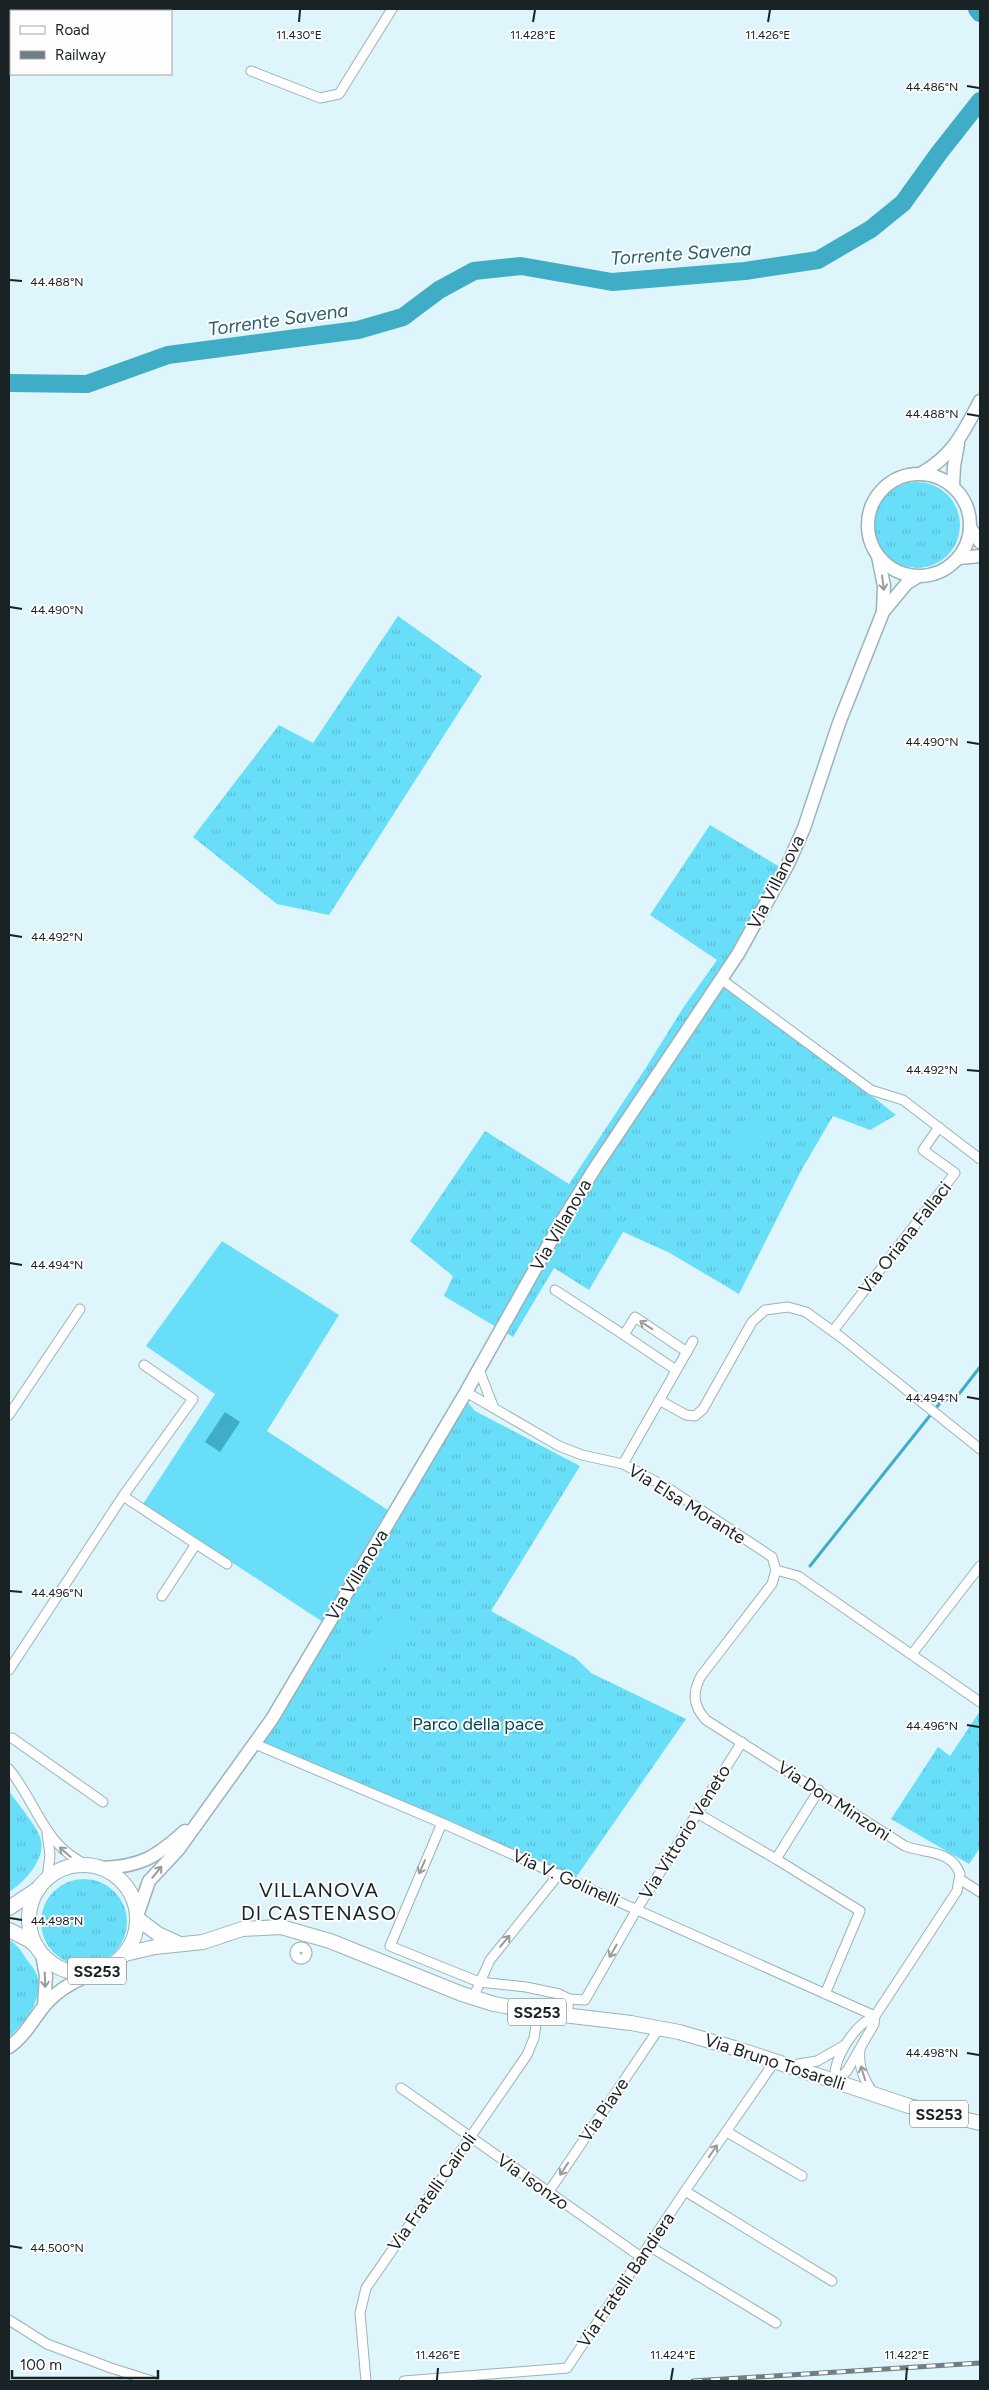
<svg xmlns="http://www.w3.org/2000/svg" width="989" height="2390" font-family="Figtree,sans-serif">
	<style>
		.grass { fill: url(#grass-tufts) }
		.pitch { fill: #68def9 }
		.water { fill: #3eadc5 }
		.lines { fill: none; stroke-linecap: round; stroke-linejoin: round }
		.stream { stroke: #3eadc5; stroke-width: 3 }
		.river { stroke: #3eadc5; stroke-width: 18 }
		.street-casing { stroke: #9bb2b8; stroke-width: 11 }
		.secondary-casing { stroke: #9bb2b8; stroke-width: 15 }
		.primary-casing { stroke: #9bb2b8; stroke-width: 16 }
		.street { stroke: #fff; stroke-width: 9 }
		.secondary { stroke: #fff; stroke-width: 12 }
		.primary { stroke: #fff; stroke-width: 14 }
		.rail-casing { stroke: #707f83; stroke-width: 5 }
		.rail { stroke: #fdfdfd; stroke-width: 3; stroke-dasharray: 9; stroke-linecap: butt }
		.oneway { stroke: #989c9d }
		.ticks { fill: none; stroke: #192225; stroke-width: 2 }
		.labels { text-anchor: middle; stroke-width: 4; stroke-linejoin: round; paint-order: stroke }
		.shield { fill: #fdfdfd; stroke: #5d6466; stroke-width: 1 }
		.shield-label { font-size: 16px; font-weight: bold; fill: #192225 }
		.street-label { font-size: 18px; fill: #192225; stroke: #fdfdfd }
		.park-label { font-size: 18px; fill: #014653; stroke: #fdfdfd }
		.water-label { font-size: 19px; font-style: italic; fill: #25616e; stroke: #fdfdfd }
		.quarter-label { font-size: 20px; letter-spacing: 1px; fill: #192225; stroke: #fdfdfd }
		.ticks-label { font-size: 12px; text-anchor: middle; fill: #192225; stroke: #fdfdfd; stroke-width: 4; stroke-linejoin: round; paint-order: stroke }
	</style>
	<defs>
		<pattern id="grass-tufts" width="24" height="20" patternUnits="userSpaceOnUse" patternTransform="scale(1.25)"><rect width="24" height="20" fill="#68def9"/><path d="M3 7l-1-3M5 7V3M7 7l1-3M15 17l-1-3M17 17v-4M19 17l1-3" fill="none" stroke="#5abed5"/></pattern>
	</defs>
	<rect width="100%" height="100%" fill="#ddf5fb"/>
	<!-- grass -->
	<g class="grass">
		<circle cx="917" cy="525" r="43"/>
		<path d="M398 616 482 676 329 915 277 904 193 837 279 725 313 743Z"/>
		<path d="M710 825 785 870 725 980 896 1115 870 1130 833 1116 802 1169 739 1294 668 1252 623 1232 589 1290 554 1268 513 1337 444 1296 453 1276 410 1241 485 1131 569 1184 647 1066 683 1008 717 960 650 915Z"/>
		<path d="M464 1398 475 1411 580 1466 491 1611 577 1659 591 1673 686 1719 570 1886 257 1742Z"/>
		<path d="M980 1711V1848L969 1864 891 1819 938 1747 950 1756Z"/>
		<path d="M9 1791C17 1803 36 1825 40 1837 48 1857 24 1883 9 1892Z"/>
		<circle cx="84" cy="1922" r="43"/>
		<path d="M9 1940C18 1945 21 1951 27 1960 30 1964 34 1968 36 1973 47 1995 24 2024 9 2037Z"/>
	</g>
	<!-- pitch -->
	<g class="pitch">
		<path d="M750 1119 765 1129 748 1154 733 1145Z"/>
		<path d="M222 1241 339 1315 267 1431 394 1514 332 1628 143 1504 215 1394 146 1346Z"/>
		<path d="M390 1606 415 1623 381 1672 356 1655Z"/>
	</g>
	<!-- water -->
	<path class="water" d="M225 1412 240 1422 220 1452 205 1442Z"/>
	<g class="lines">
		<!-- stream -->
		<path class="stream" d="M810 1566 940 1403 959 1394 980 1367"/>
		<!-- river -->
		<g class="river">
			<path d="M977 9 980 13"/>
			<path d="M9 383 87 384 168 355 358 330 403 317 439 290 474 271 521 266 612 282 745 271 818 260 871 229 903 203 939 153 980 101"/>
		</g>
		<defs>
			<g id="street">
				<path d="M251 71 320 98 339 94 392 9"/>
				<path d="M721 979 871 1090 903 1100 980 1159"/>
				<path d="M555 1290 624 1335"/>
				<path d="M833 1331 955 1173 923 1150 939 1127"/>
				<path d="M479 1370 493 1406"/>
				<path d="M676 1370 624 1335 635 1317 687 1352"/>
				<path d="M466 1392 559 1446 582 1455 623 1464 668 1488 772 1557 776 1570 772 1584 701 1676C692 1693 693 1706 706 1720L905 1846C925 1854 951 1849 960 1874L957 1891 875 2016 874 2024 847 2071 835 2082C832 2059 854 2025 875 2016"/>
				<path d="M659 1400 686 1415 695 1416 703 1409 752 1322 765 1310 788 1307 806 1312 842 1338 980 1449"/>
				<path d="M9 1415 80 1309"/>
				<path d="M623 1464 693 1341"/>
				<path d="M123 1496 196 1544 162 1596"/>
				<path d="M196 1544 227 1564"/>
				<path d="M776 1570 798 1576 980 1702"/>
				<path d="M912 1654 980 1566"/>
				<path d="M9 1670 123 1496 193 1399 144 1365"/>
				<path d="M12 1738 103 1802"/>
				<path d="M255 1744 442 1823 875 2016"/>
				<path d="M9 1769C37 1803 44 1847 88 1865"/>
				<path d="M819 1790 776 1859 860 1911 825 1994"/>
				<path d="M697 1813 776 1859"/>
				<path d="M442 1823 390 1946 479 1982 526 1987 559 1994 569 1999 567 2015"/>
				<path d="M47 1879 50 1855 47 1833"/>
				<path d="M961 1880 980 1892"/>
				<circle cx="301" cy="1953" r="6"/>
				<path d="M473 1998 490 1960 559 1874"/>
				<path d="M569 1999 585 2000 637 1909 742 1742"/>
				<path d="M860 2050C858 2067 864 2080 874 2094"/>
				<path d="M793 2065 817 2061 845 2045"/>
				<path d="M401 2088 641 2257"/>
				<path d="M727 2132 802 2176"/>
				<path d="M685 2191 832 2281"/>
				<path d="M548 2193 660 2027"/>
				<path d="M649 2246 776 2323"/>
				<path d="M9 2320 47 2344 111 2368 152 2381"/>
				<path d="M366 2381 360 2313 366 2288 527 2055 534 2038 538 2012"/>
				<path d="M404 2381 567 2368 685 2191 775 2061"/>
			</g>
			<g id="secondary">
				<path d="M922 473C954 454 963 433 980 401"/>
				<circle cx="919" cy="525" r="51"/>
				<path d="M953 486 954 466 958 444"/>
				<path d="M971 529 980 542"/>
				<path d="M878 556 884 586 883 612"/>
				<path d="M959 558 980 556"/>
				<path d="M100 1868C141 1867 156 1857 185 1831"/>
				<path d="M137 1916 149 1881 178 1850 272 1719 466 1392 562 1221 595 1168 738 954 788 864 804 828 839 723 883 612 907 583 917 577"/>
				<path d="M42 1954 46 1976 44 2006"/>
				<path d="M9 2047C25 2036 32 2021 44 2006 59 1988 78 1979 100 1971"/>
			</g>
			<g id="primary">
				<circle cx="83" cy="1919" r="54"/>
				<path d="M9 1908 39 1888"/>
				<path d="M138 1919 158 1934 180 1944"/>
				<path d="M9 1930 29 1940 36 1946"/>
				<path d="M125 1954 155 1947 203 1942 242 1929 281 1927 330 1941 462 1994 494 2004 538 2012 631 2023 679 2032 738 2049 909 2106 980 2123"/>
			</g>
		</defs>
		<!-- street casing -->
		<use href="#street" class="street-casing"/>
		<!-- secondary casing -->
		<use href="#secondary" class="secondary-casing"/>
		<!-- primary casing -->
		<use href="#primary" class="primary-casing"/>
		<!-- street -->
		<use href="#street" class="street"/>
		<!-- secondary -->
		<use href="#secondary" class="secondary"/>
		<!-- primary -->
		<use href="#primary" class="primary"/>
		<defs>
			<path id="rail" d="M693 2381 980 2363"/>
		</defs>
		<!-- rail casing -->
		<use href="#rail" class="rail-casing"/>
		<!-- rail -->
		<use href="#rail" class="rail"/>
	</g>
	<!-- one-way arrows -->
	<defs><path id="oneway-shaft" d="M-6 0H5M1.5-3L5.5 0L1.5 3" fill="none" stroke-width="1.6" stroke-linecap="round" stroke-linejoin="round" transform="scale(1.25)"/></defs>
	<g class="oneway">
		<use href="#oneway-shaft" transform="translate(883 583) rotate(83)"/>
		<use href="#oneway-shaft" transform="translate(646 1325) rotate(-147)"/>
		<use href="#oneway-shaft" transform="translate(65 1852) rotate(-139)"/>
		<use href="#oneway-shaft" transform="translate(422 1867) rotate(114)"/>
		<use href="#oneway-shaft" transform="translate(157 1872) rotate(-51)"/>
		<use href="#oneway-shaft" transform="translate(505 1941) rotate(-50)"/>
		<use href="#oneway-shaft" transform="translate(613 1951) rotate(120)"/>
		<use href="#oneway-shaft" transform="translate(45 1980) rotate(88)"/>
		<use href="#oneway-shaft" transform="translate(863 2073) rotate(-107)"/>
		<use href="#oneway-shaft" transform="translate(713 2151) rotate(-55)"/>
		<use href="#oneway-shaft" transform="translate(564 2169) rotate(124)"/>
	</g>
	<!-- ticks -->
	<path class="ticks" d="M299 22 300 10M533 22 535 10M768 22 770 10M967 86 979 88M10 280 22 281M967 414 979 416M10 607 22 609M967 742 979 744M10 935 22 937M967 1070 979 1071M10 1263 22 1265M967 1397 979 1399M10 1591 22 1592M967 1725 979 1727M10 1918 22 1920M967 2053 979 2055M10 2246 22 2248M437 2380 438 2368M671 2380 673 2368M906 2380 907 2368"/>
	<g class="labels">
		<!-- shield labels -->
		<g class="shield">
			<rect x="68" y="1957.5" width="58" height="27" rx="4"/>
			<rect x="508" y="1998.5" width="58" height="27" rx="4"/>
			<rect x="910" y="2100.5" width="58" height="27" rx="4"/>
		</g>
		<g class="shield-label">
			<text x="97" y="1977">SS253</text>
			<text x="537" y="2018">SS253</text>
			<text x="939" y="2120">SS253</text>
		</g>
		<!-- street labels -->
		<g class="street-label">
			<text transform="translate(776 882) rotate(-63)" y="6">Via Villanova</text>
			<text transform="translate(561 1225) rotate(-60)" y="6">Via Villanova</text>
			<text transform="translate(905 1238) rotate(-52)" y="6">Via Oriana Fallaci</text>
			<text transform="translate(687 1504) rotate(32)" y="6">Via Elsa Morante</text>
			<text transform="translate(357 1575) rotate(-59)" y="6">Via Villanova</text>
			<text transform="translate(834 1801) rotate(33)" y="6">Via Don Minzoni</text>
			<text transform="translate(685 1832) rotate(-58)" y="6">Via Vittorio Veneto</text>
			<text transform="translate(566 1878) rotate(24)" y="6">Via V. Golinelli</text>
			<text transform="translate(775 2062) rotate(18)" y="6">Via Bruno Tosarelli</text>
			<text transform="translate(604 2110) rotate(-56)" y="6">Via Piave</text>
			<text transform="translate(533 2182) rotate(35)" y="6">Via Isonzo</text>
			<text transform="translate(432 2192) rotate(-55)" y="6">Via Fratelli Cairoli</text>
			<text transform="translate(626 2280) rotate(-56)" y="6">Via Fratelli Bandiera</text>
		</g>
		<!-- park labels -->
		<g class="park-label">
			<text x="478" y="1730">Parco della pace</text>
		</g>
		<!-- water labels -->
		<g class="water-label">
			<text transform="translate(681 253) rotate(-4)" y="7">Torrente Savena</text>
			<text transform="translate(278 319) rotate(-8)" y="7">Torrente Savena</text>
		</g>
		<!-- quarter labels -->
		<g class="quarter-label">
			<text x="319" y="1897">VILLANOVA<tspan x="319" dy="23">DI CASTENASO</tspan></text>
		</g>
	</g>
	<g class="ticks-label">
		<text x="299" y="39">11.430°E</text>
		<text x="533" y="39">11.428°E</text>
		<text x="768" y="39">11.426°E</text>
		<text x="932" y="91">44.486°N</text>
		<text x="57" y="286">44.488°N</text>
		<text x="932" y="418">44.488°N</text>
		<text x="57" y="614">44.490°N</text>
		<text x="932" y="746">44.490°N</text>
		<text x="57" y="941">44.492°N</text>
		<text x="932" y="1074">44.492°N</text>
		<text x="57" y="1269">44.494°N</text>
		<text x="932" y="1402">44.494°N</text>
		<text x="57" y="1597">44.496°N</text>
		<text x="932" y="1730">44.496°N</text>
		<text x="57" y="1925">44.498°N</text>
		<text x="932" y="2057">44.498°N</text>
		<text x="57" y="2252">44.500°N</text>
		<text x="438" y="2359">11.426°E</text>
		<text x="673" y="2359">11.424°E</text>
		<text x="907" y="2359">11.422°E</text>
	</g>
	<!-- border -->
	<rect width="989" height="2390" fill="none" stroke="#192225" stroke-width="20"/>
	<!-- legend -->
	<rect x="10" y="10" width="162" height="65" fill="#fdfdfd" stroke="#a2a5a7"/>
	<rect x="20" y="26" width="25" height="8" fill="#ffffff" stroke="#a2a5a7"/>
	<text x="55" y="35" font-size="15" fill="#192225">Road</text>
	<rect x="20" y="51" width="25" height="8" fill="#707f83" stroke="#a2a5a7"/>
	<text x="55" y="60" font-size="15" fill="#192225">Railway</text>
	<!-- scale -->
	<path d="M12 2370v8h146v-8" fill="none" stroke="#192225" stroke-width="2.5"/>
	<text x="20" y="2370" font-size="15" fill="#192225" stroke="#fdfdfd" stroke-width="4" paint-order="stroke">100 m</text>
</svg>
